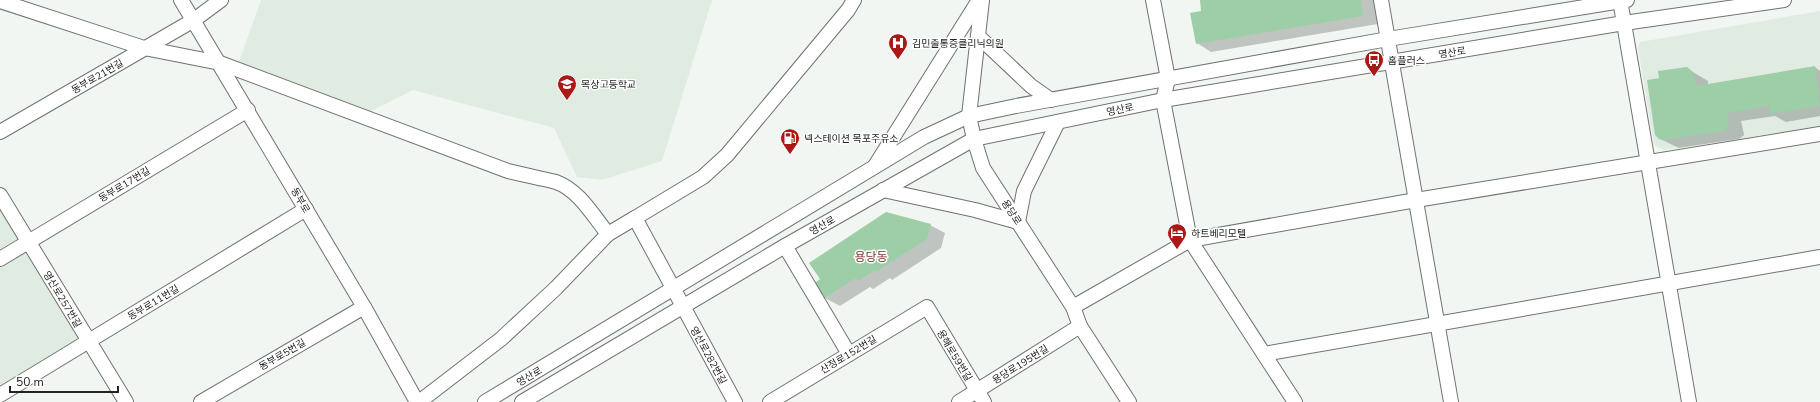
<svg xmlns="http://www.w3.org/2000/svg" width="1820" height="402" font-family="'Nunito Sans','Noto Sans KR',sans-serif">
	<style>
		.built { fill: #e0ebe2 }
		.shadow { fill: #0003 }
		.building { fill: #9ecea7 }
		.lines { fill: none; stroke-linecap: round; stroke-linejoin: round }
		.minor-casing { stroke: #6f736f; stroke-width: 16 }
		.minor { stroke: #fff; stroke-width: 14 }
		.labels { text-anchor: middle; stroke-width: 3; stroke-linejoin: round; paint-order: stroke }
		.poi-label { font-size: 10px; fill: #222422; stroke: #fff; text-anchor: start }
		.street-label { font-size: 10px; fill: #222422; stroke: #fff }
		.quarter-label { font-size: 12px; fill: #79332c; stroke: #fff }
	</style>
	<rect width="100%" height="100%" fill="#f1f6f2"/>
	<!-- built -->
	<g class="built">
		<path d="M261 0H712L662 161 602 180 577 177 554 128 413 90 369 112 239 62Z"/>
		<path d="M1820 11V126L1664 150 1654 145 1638 48 1640 42Z"/>
		<path d="M0 198 91 344 1 402H0Z"/>
	</g>
	<!-- shadow -->
	<g class="shadow">
		<path d="M1201 0H1374L1378 24 1211 52 1197 43 1202 12Z"/>
		<path d="M1815 67 1820 71V116L1786 122 1775 116 1741 121 1744 135 1739 139 1679 148 1660 139V79L1686 68 1708 81V85Z"/>
		<path d="M930 225 945 233 941 248 892 280 890 278 873 289 870 287 840 306 825 298Z"/>
	</g>
	<!-- building -->
	<g class="building">
		<path d="M1200 0H1361L1363 16 1196 44 1190 13 1201 11Z"/>
		<path d="M1815 66 1820 106 1770 114 1769 106 1727 113 1729 126 1724 131 1663 140 1659 139 1655 135 1647 80 1659 78 1658 71 1687 67 1693 72 1696 86Z"/>
		<path d="M886 212 931 224 927 239 876 272 875 270 858 281 856 278 825 298 815 283 820 279 809 263Z"/>
	</g>
	<g class="lines">
		<defs>
			<g id="minor">
				<path d="M181 0 364 307 417 402"/>
				<path d="M982 0 969 116 974 139 983 168 1073 307 1080 326 1129 402"/>
				<path d="M1153 0 1168 79 1163 100 1190 240 1295 402"/>
				<path d="M1381 0 1451 402"/>
				<path d="M1620 0 1689 402"/>
				<path d="M0 1 144 48 220 63 508 171C524 175 540 178 556 182 579 190 594 217 608 234"/>
				<path d="M978 36 1031 86 1051 100"/>
				<path d="M0 132 194 20 221 0"/>
				<path d="M875 166 979 0"/>
				<path d="M883 190 975 210 1018 222 1024 191 1058 122"/>
				<path d="M0 195 126 402"/>
				<path d="M785 246 849 354"/>
				<path d="M0 259 248 110"/>
				<path d="M1073 307 1190 240 1416 200 1820 134"/>
				<path d="M1264 354 1820 257"/>
				<path d="M0 395 306 209"/>
				<path d="M201 402 364 307"/>
				<path d="M419 402 501 339 556 288 608 234 635 218"/>
				<path d="M485 402 924 137 969 116 1016 106 1388 39 1627 0"/>
				<path d="M522 402 785 246 974 139 1163 100 1624 23 1784 0"/>
				<path d="M735 402 635 218 703 177 727 155 848 10 854 0"/>
				<path d="M770 402 927 307 984 402"/>
				<path d="M959 402 1080 326"/>
			</g>
		</defs>
		<!-- minor casing -->
		<use href="#minor" class="minor-casing"/>
		<!-- minor -->
		<use href="#minor" class="minor"/>
	</g>
	<!-- icons -->
	<defs>
		<symbol id="hospital-pin" viewBox="-11 -11 22 30"><path d="M0 17L-7.5 6A9.5 9.5 0 1 1 7.5 6Z" fill="#ab1818" stroke="#fff"/><path d="M-5-5h3v3.5h4V-5h3V5h-3V1.5h-4V5h-3Z" fill="#fff"/></symbol>
		<symbol id="bus-pin" viewBox="-11 -11 22 30"><path d="M0 17L-7.5 6A9.5 9.5 0 1 1 7.5 6Z" fill="#ab1818" stroke="#fff"/><path d="M-5-6H5V4H4V6H2V4H-2V6H-4V4H-5ZM-3.5-4V0h7V-4ZM-3.5 1.2v1.5H-2V1.2ZM2 1.2v1.5H3.5V1.2Z" fill="#fff"/></symbol>
		<symbol id="school-pin" viewBox="-11 -11 22 30"><path d="M0 17L-7.5 6A9.5 9.5 0 1 1 7.5 6Z" fill="#ab1818" stroke="#fff"/><path d="M0-5L7-2L0 1L-7-2ZM-4 1L0 2.5L4 1V4Q0 6-4 4Z" fill="#fff"/></symbol>
		<symbol id="fuel-pin" viewBox="-11 -11 22 30"><path d="M0 17L-7.5 6A9.5 9.5 0 1 1 7.5 6Z" fill="#ab1818" stroke="#fff"/><path d="M-5.5-6h7V0h2V4h1.3V-2.5L3-4.5l.8-.8L6-3V5H2.5V1h-1V6h-7ZM-4.2-4.7v3.2H.2V-4.7Z" fill="#fff"/></symbol>
		<symbol id="hotel-pin" viewBox="-11 -11 22 30"><path d="M0 17L-7.5 6A9.5 9.5 0 1 1 7.5 6Z" fill="#ab1818" stroke="#fff"/><path d="M-6-4.5h1.5V1H6V5H4.5V3h-9V5H-6ZM-4 0a1.8 1.8 0 1 1 3.6 0ZM.5 0V-2.5h3Q6-2.5 6 0Z" fill="#fff"/></symbol>
	</defs>
	<g fill-rule="evenodd">
		<use href="#hospital-pin" x="887" y="32" width="22" height="30"/>
		<use href="#bus-pin" x="1363" y="49" width="22" height="30"/>
		<use href="#school-pin" x="556" y="73" width="22" height="30"/>
		<use href="#fuel-pin" x="779" y="127" width="22" height="30"/>
		<use href="#hotel-pin" x="1166" y="222" width="22" height="30"/>
	</g>
	<g class="labels">
		<!-- poi labels -->
		<g class="poi-label">
			<text x="912" y="47">김민출통증클리닉의원</text>
			<text x="1388" y="64">홈플러스</text>
			<text x="581" y="88">목상고등학교</text>
			<text x="804" y="142">넥스테이션 목포주유소</text>
			<text x="1191" y="237">하트베리모텔</text>
		</g>
		<!-- street labels -->
		<g class="street-label">
			<text transform="translate(1452 52) rotate(-9)" y="4">영산로</text>
			<text transform="translate(97 76) rotate(-30)" y="4">동부로21번길</text>
			<text transform="translate(1120 109) rotate(-12)" y="4">영산로</text>
			<text transform="translate(124 184) rotate(-31)" y="4">동부로17번길</text>
			<text transform="translate(301 200) rotate(60)" y="4">동부로</text>
			<text transform="translate(1012 212) rotate(57)" y="4">용당로</text>
			<text transform="translate(822 225) rotate(-30)" y="4">영산로</text>
			<text transform="translate(63 299) rotate(59)" y="4">영산로257번길</text>
			<text transform="translate(153 302) rotate(-31)" y="4">동부로11번길</text>
			<text transform="translate(282 354) rotate(-30)" y="4">동부로5번길</text>
			<text transform="translate(848 354) rotate(-31)" y="4">산정로152번길</text>
			<text transform="translate(709 355) rotate(61)" y="4">영산로282번길</text>
			<text transform="translate(955 355) rotate(59)" y="4">용해로59번길</text>
			<text transform="translate(1020 364) rotate(-32)" y="4">용당로195번길</text>
			<text transform="translate(529 376) rotate(-31)" y="4">영산로</text>
		</g>
		<!-- quarter labels -->
		<g class="quarter-label">
			<text x="871" y="261">용당동</text>
		</g>
	</g>
	<!-- scale -->
	<path d="M10 386v6h108v-6" fill="none" stroke="#222422" stroke-width="2"/>
	<text x="16" y="386" font-size="12" fill="#222422" stroke="#ffffff" stroke-width="3" paint-order="stroke">50 m</text>
</svg>
